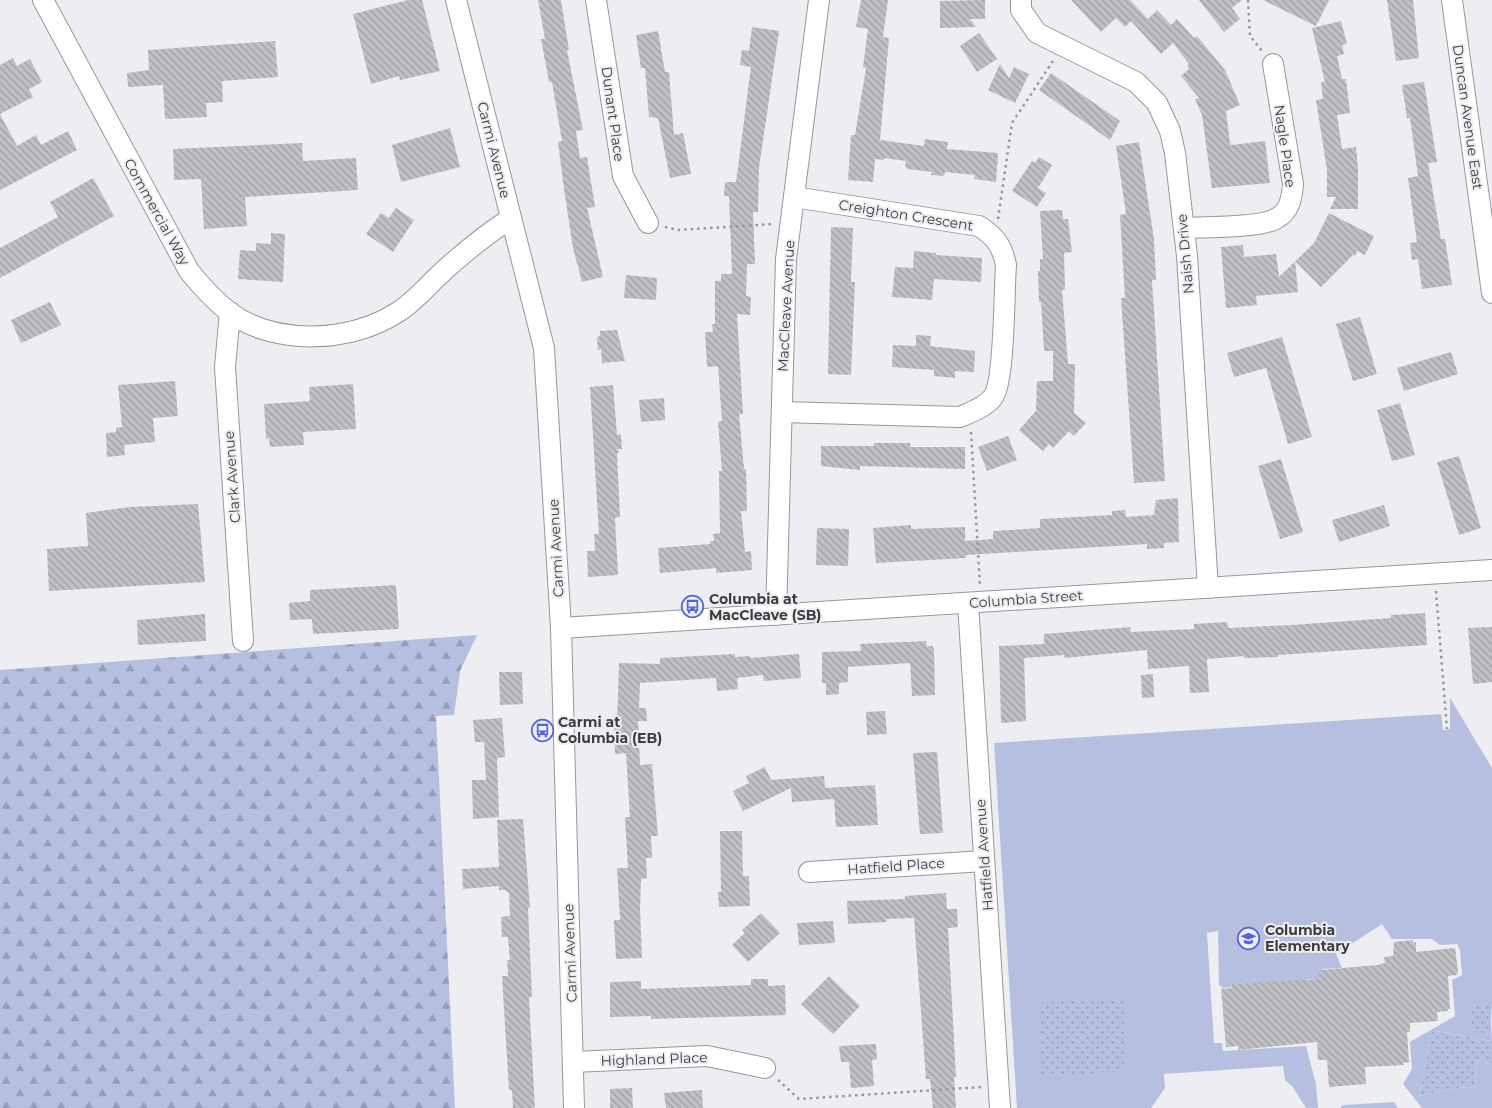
<svg xmlns="http://www.w3.org/2000/svg" width="1492" height="1108" font-family="Montserrat,sans-serif">
	<style>
		.green { fill: #b6bfe0 }
		.forest { fill: url(#forest-firs) }
		.park { fill: url(#park-dots) }
		.building { fill: url(#building-back-hatch) }
		.lines { fill: none; stroke-linecap: round; stroke-linejoin: round }
		.minor-casing { stroke: #96979b; stroke-width: 22 }
		.path { stroke: #96979a; stroke-width: 2.5; stroke-dasharray: 2.5 4; stroke-linecap: butt }
		.minor { stroke: #fff; stroke-width: 20 }
		.labels { text-anchor: middle; stroke-width: 4; stroke-linejoin: round; paint-order: stroke }
		.street-label { font-size: 14px; fill: #3c3d3f; stroke: #edeef2 }
		.poi-label { font-size: 14px; font-weight: bold; fill: #3c3d3f; stroke: #edeef2; text-anchor: start }
	</style>
	<defs>
		<pattern id="forest-firs" width="22" height="20" patternUnits="userSpaceOnUse" patternTransform="scale(1.25)"><rect width="22" height="20" fill="#b6bfe0"/><path d="M5 1l3.5 6h-7zM16 11l3.5 6h-7z" fill="#959cb7"/></pattern>
		<pattern id="park-dots" width="8" height="8" patternUnits="userSpaceOnUse" patternTransform="scale(1.25)"><rect width="8" height="8" fill="#b6bfe0"/><path d="M2 2h.1M6 6h.1" fill="none" stroke="#959cb7" stroke-width="1.8" stroke-linecap="round"/></pattern>
		<pattern id="building-back-hatch" width="6" height="6" patternUnits="userSpaceOnUse" patternTransform="scale(1.25)"><rect width="6" height="6" fill="#bfc1c4"/><path d="M-1 5l2 2M0 0l6 6M5-1l2 2" fill="none" stroke="#9c9ea1"/></pattern>
	</defs>
	<rect width="100%" height="100%" fill="#edeef2"/>
	<!-- green -->
	<g class="green">
		<path d="M1450 698 1492 768V1006L1490 1004 1492 1041 1435 1031 1431 1033 1419 1096 1455 1088 1475 1087 1476 1061 1492 1063V1108H1422L1403 1084 1412 1069 1410 1042 1455 1016 1452 980 1462 975 1460 950 1457 944 1440 945 1432 939H1392L1382 924 1336 954 1342 968 1322 969V973L1319 974V979H1307V983L1232 984V987L1223 988 1219 985 1218 931 1207 933 1214 1043H1222L1223 1051 1306 1046 1316 1084 1318 1108H1306L1292 1086 1285 1080 1283 1066 1164 1074 1165 1088 1151 1108H1017L994 743 1441 714 1443 730 1450 729Z"/>
		<path d="M1394 1102 1398 1108H1340L1343 1105Z"/>
	</g>
	<!-- forest -->
	<path class="forest" d="M477 635 460 671 454 715 436 716 455 1108H0V670Z"/>
	<!-- park -->
	<g class="park">
		<path d="M1123 998 1127 1071 1042 1076 1038 1003Z"/>
		<path d="M1490 1004 1492 1006 1490 1034 1469 1030 1473 1005Z"/>
		<path d="M1434 1031 1492 1041V1063L1476 1061 1475 1087 1455 1088 1419 1096 1431 1033Z"/>
	</g>
	<!-- building -->
	<g class="building">
		<path d="M408 0H422L440 71 400 80 399 76 371 84 353 14Z"/>
		<path d="M538 0H561L569 50H567L583 130 576 131 580 158 587 157 590 176 595 207 587 208 603 277 582 282 573 248 564 189 558 142 562 141 552 82H549L541 39H545Z"/>
		<path d="M861 0H888L883 37 889 38 880 140 924 146 925 139 948 142 947 149 998 153 996 182 974 179 975 175 945 172 944 176 931 175 932 172 908 169 905 167 906 161 884 158V160L875 159 873 182 848 180 851 135H855L866 68 863 67 868 29 856 27Z"/>
		<path d="M985 0V19H970L976 27 940 28V1Z"/>
		<path d="M1071 0H1130L1148 19 1157 10 1171 25 1177 19 1194 38 1197 36 1225 70 1240 105 1226 111 1230 143 1231 145 1265 141 1270 183 1212 188 1202 115 1195 99 1199 98 1181 76 1189 69 1187 66 1189 64 1173 43 1161 54 1131 21 1125 27 1116 18 1101 32Z"/>
		<path d="M1199 0H1242L1232 8 1240 19 1224 32Z"/>
		<path d="M1263 0H1329L1316 26Z"/>
		<path d="M1387 0H1413L1419 58 1396 61Z"/>
		<path d="M1341 21 1347 44 1342 45 1344 54 1337 56 1342 79H1346L1350 113 1337 115 1342 149 1356 147 1358 168V209H1330L1336 197H1327V170L1316 100 1323 99 1321 82H1325L1312 28Z"/>
		<path d="M752 27 779 31 759 168 758 212H753L755 264H747L746 296 751 297 750 315 737 314 743 414H739L744 469H746L747 511H741L745 552 751 551 752 570 716 573V568L660 573 658 548 710 544V541H714L713 534 720 533 719 471H722L718 422 722 421 718 366 707 367 705 332H713L712 324H715V281H721V274H732L729 196H724L725 182H736L751 67 740 65 742 50 749 51Z"/>
		<path d="M658 31 665 72H669L674 135 683 133 691 174 670 178 658 118 649 117 645 68H641L636 35Z"/>
		<path d="M979 33 997 59 977 72 960 46Z"/>
		<path d="M275 41 278 77 222 81 223 102 206 103 207 117 165 119 163 85 128 87 127 73 149 70 148 50Z"/>
		<path d="M13 58 17 66 30 59 42 82 29 89 33 97 0 114 17 146 36 135 41 145 68 131 77 150 0 190V65Z"/>
		<path d="M1000 64 1009 78 1014 67 1029 74 1015 103 988 90Z"/>
		<path d="M1051 73 1120 121 1110 140 1039 90Z"/>
		<path d="M1424 82 1437 162 1428 163 1441 239H1445L1452 285 1422 289 1418 259 1412 260 1410 243 1417 242 1408 178 1418 176 1410 118H1407L1402 85Z"/>
		<path d="M450 128 460 167 401 182 392 145Z"/>
		<path d="M1139 142 1154 239 1156 280H1152L1165 481 1134 483 1121 298H1125L1120 215 1126 214 1116 146Z"/>
		<path d="M302 143 303 161 356 158 358 190 245 197 247 226 204 229 201 179 174 180 173 149Z"/>
		<path d="M1039 157 1052 165 1038 188 1046 193 1037 207 1012 191 1032 161 1035 163Z"/>
		<path d="M93 178 114 216 0 278V248L58 217 50 202Z"/>
		<path d="M396 208 414 220 393 252 366 234 381 213 389 218Z"/>
		<path d="M1062 210 1063 219H1068L1072 252 1064 253 1065 290H1062L1068 364H1075L1074 413 1086 423 1074 436 1069 431 1053 448 1049 444 1043 451 1019 430 1036 411 1037 381H1053V351H1044L1041 302H1039L1038 271H1040V259H1043L1040 211Z"/>
		<path d="M1329 213 1374 236 1365 255 1357 251 1355 256 1353 255 1321 287 1295 261 1298 292 1256 296 1257 305 1226 308 1221 247 1243 245 1244 257 1276 254 1279 277 1314 243Z"/>
		<path d="M831 227 853 228 851 282H855L851 375 828 374Z"/>
		<path d="M271 233 285 234 283 282 238 279 240 250 256 251V243L271 244Z"/>
		<path d="M914 251 936 253V255L982 258 981 282 934 279 932 300 892 297 895 267 913 268Z"/>
		<path d="M626 275 657 278 656 300 624 298Z"/>
		<path d="M50 302 61 325 21 343 11 320Z"/>
		<path d="M1360 317 1377 374 1353 381 1336 324Z"/>
		<path d="M617 330 625 361 602 363 601 349 598 350 597 337 600 336V331Z"/>
		<path d="M916 335 931 336 930 346 975 351 974 372 955 371V378L934 376V370L892 367 893 345 916 346Z"/>
		<path d="M1282 337 1312 437 1288 444 1266 368 1234 377 1227 353Z"/>
		<path d="M1451 352 1458 374 1404 391 1397 368Z"/>
		<path d="M175 381 178 416 153 418 155 442 124 445 125 455 107 457 106 433 116 432V428L122 427 118 385Z"/>
		<path d="M353 384 356 429 303 432 304 445 270 447 269 438 266 439 264 404 310 401 309 387Z"/>
		<path d="M613 385 617 435 621 434 622 449H618L619 453H617L620 517 615 518 618 575 588 577 587 551H595L594 534H599L590 387Z"/>
		<path d="M664 398 665 420 641 422 639 400Z"/>
		<path d="M1400 403 1415 455 1392 461 1377 410Z"/>
		<path d="M1008 436 1017 460 987 471 978 447Z"/>
		<path d="M874 443H910V447H965V469L860 466V470L821 466V446H874Z"/>
		<path d="M1459 456 1481 528 1459 535 1437 462Z"/>
		<path d="M1281 459 1303 532 1280 539 1258 466Z"/>
		<path d="M1178 498 1179 542 1164 543V548L1147 549V544L966 555V558L876 563 873 528 911 525V529L965 527V541L993 539V531L1040 528V519L1112 515V511L1125 510 1126 517 1154 515 1156 500Z"/>
		<path d="M198 504 205 582 49 591 47 549 88 546 86 513 130 507Z"/>
		<path d="M1384 505 1390 526 1339 542 1332 520Z"/>
		<path d="M817 528 849 529 848 566 816 565Z"/>
		<path d="M396 585 399 629 313 634 312 619 290 620 289 603 310 601V590Z"/>
		<path d="M1425 613 1427 645 1278 655V657L1244 658V656L1207 659 1209 692 1190 693 1189 666 1148 669 1147 650 1064 658V655L1024 658 1026 721 1001 723 999 646 1044 644V634L1130 627 1131 632 1194 629V624L1227 622 1228 628 1292 625 1391 618V615Z"/>
		<path d="M205 614 206 641 138 645 137 620Z"/>
		<path d="M1492 627V682L1473 684 1468 628Z"/>
		<path d="M926 641 927 646H932L934 649 935 695 912 696 910 663 848 667V682L839 683V694L826 695V683H822V652L861 651 860 644Z"/>
		<path d="M735 654V657L750 656V658L799 654 801 678 764 681 763 675 737 678 738 689 717 691 716 678 640 683 639 708H646L647 721H638L640 765 652 764 658 836H651L652 858H646L647 878 641 879 640 909 642 958 616 959 614 920H620L617 868H628L625 817H630L626 753 615 754 614 723H617L619 663 660 664V658Z"/>
		<path d="M499 672H522L523 704 500 705Z"/>
		<path d="M1153 674 1154 697 1142 698 1141 675Z"/>
		<path d="M885 711 887 734 867 735 866 712Z"/>
		<path d="M502 718 505 757 497 758 499 817 473 819 472 780H486L484 742H475L473 720Z"/>
		<path d="M937 752 943 833 920 834 913 753Z"/>
		<path d="M765 767 771 780 824 776 825 788 875 785 878 825 836 827 834 799 792 802 791 788 743 811 733 791 749 783 746 776Z"/>
		<path d="M523 819 530 908H528L532 997H529L535 1108H513L512 1090H509L502 976H508L507 960H510L508 937H502L501 917 510 916 509 892H506V890H499V886L463 889 462 869 499 867 497 820Z"/>
		<path d="M720 831H742L743 876H749L750 906 719 907 718 892H721Z"/>
		<path d="M946 893 947 909H957L958 927 948 928 956 1077H954L956 1108H933L930 1079H926L914 918 886 919 887 922 848 924 847 901 905 899V896Z"/>
		<path d="M761 913 780 933 748 962 732 945 745 933 742 930Z"/>
		<path d="M833 921 835 943 799 945 797 923Z"/>
		<path d="M1413 940V943L1416 942V952L1455 948 1458 971 1457 975 1448 976 1450 1009H1448V1011L1437 1012 1438 1021 1410 1023V1032H1407L1409 1062 1403 1063 1404 1065 1365 1067 1366 1084 1329 1087 1327 1060H1318L1317 1042 1238 1050V1046L1226 1047 1221 989 1232 988V984L1319 979V974L1322 973V970L1377 965 1385 963 1384 957 1393 956 1394 942Z"/>
		<path d="M829 976 860 1006 833 1034 801 1004Z"/>
		<path d="M751 979H768V986L785 985 786 1015 651 1019V1016L610 1017V982L641 981V989L751 985Z"/>
		<path d="M876 1044 877 1059 872 1060 874 1086 851 1088 849 1062H841L839 1046Z"/>
		<path d="M632 1088 633 1108H610V1089Z"/>
		<path d="M702 1090 703 1108H666L664 1093Z"/>
	</g>
	<g class="lines">
		<defs>
			<g id="minor">
				<path d="M43 0 189 271C201 286 214 300 229 312 275 346 351 343 398 312 412 303 423 291 435 279 459 256 484 236 511 218"/>
				<path d="M456 0 544 348 561 628 574 1108"/>
				<path d="M596 0 623 176 648 223"/>
				<path d="M1021 0V10L1037 33 1136 82 1157 103 1170 131 1175 153 1187 256 1208 588"/>
				<path d="M1452 0 1492 293"/>
				<path d="M1184 228C1204 227 1263 228 1277 218 1290 211 1292 197 1293 184L1273 64"/>
				<path d="M230 312 225 367 243 641"/>
				<path d="M782 412 960 417C971 412 986 407 993 397 1005 382 1004 288 1006 265 1002 246 996 237 979 226L794 197"/>
				<path d="M968 603 1000 1108"/>
				<path d="M776 615 786 259 819 0"/>
				<path d="M561 628 1492 570"/>
				<path d="M809 872 984 861"/>
				<path d="M573 1062 707 1056 765 1068"/>
			</g>
		</defs>
		<!-- minor casing -->
		<use href="#minor" class="minor-casing"/>
		<!-- path -->
		<g class="path">
			<path d="M1248 0 1250 36 1262 51"/>
			<path d="M998 219 1012 123 1053 61"/>
			<path d="M665 227 678 230 774 224"/>
			<path d="M971 432 980 586"/>
			<path d="M1436 591 1447 729"/>
			<path d="M778 1080 799 1099 982 1087"/>
		</g>
		<!-- minor -->
		<use href="#minor" class="minor"/>
	</g>
	<!-- icons -->
	<defs>
		<symbol id="bus-ring" viewBox="-11 -11 22 22"><circle r="9.5" fill="#edeef2" stroke="#5464da" stroke-width="1.5"/><path d="M-5-6H5V4H4V6H2V4H-2V6H-4V4H-5ZM-3.5-4V0h7V-4ZM-3.5 1.2v1.5H-2V1.2ZM2 1.2v1.5H3.5V1.2Z" fill="#5464da"/></symbol>
		<symbol id="school-ring" viewBox="-11 -11 22 22"><circle r="9.5" fill="#edeef2" stroke="#5464da" stroke-width="1.5"/><path d="M0-5L7-2L0 1L-7-2ZM-4 1L0 2.5L4 1V4Q0 6-4 4Z" fill="#5464da"/></symbol>
	</defs>
	<g fill-rule="evenodd">
		<use href="#bus-ring" x="680" y="594" width="25" height="25"/>
		<use href="#bus-ring" x="530" y="718" width="25" height="25"/>
		<use href="#school-ring" x="1236" y="926" width="25" height="25"/>
	</g>
	<g class="labels">
		<!-- street labels -->
		<g class="street-label">
			<text transform="translate(613 114) rotate(82)" y="5">Dunant Place</text>
			<text transform="translate(1468 117) rotate(82)" y="5">Duncan Avenue East</text>
			<text transform="translate(1285 146) rotate(82)" y="5">Nagle Place</text>
			<text transform="translate(494 150) rotate(76)" y="5">Carmi Avenue</text>
			<text transform="translate(157 212) rotate(61)" y="5">Commercial Way</text>
			<text transform="translate(906 215) rotate(9)" y="5">Creighton Crescent</text>
			<text transform="translate(1185 254) rotate(-95)" y="5">Naish Drive</text>
			<text transform="translate(786 306) rotate(-87)" y="5">MacCleave Avenue</text>
			<text transform="translate(232 477) rotate(-94)" y="5">Clark Avenue</text>
			<text transform="translate(556 548) rotate(-93)" y="5">Carmi Avenue</text>
			<text transform="translate(1026 599) rotate(-4)" y="5">Columbia Street</text>
			<text transform="translate(984 855) rotate(-94)" y="5">Hatfield Avenue</text>
			<text transform="translate(896 866) rotate(-4)" y="5">Hatfield Place</text>
			<text transform="translate(570 953) rotate(-92)" y="5">Carmi Avenue</text>
			<text transform="translate(654 1059) rotate(-2)" y="5">Highland Place</text>
		</g>
		<!-- poi labels -->
		<g class="poi-label">
			<text x="709" y="604">Columbia at<tspan x="709" dy="16">MacCleave (SB)</tspan></text>
			<text x="558" y="727">Carmi at<tspan x="558" dy="16">Columbia (EB)</tspan></text>
			<text x="1265" y="935">Columbia<tspan x="1265" dy="16">Elementary</tspan></text>
		</g>
	</g>
</svg>
